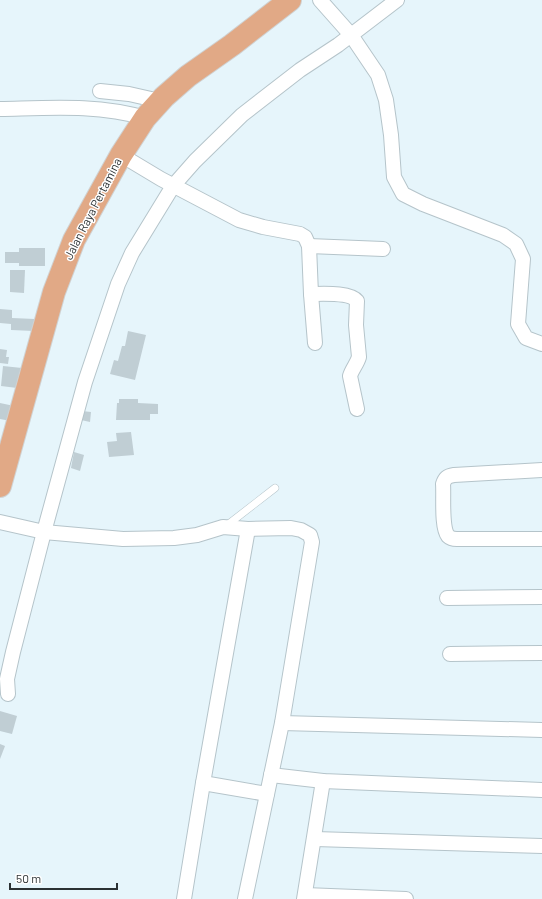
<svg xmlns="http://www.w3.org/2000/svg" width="542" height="899" font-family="Barlow,sans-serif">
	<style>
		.building { fill: #c0ced4 }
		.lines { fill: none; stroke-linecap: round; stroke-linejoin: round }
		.service-casing { stroke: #b5c4ca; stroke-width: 8 }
		.minor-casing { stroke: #b5c4ca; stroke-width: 16 }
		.primary-casing { stroke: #d0d2d2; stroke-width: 24 }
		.service { stroke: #fff; stroke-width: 7 }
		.minor { stroke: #fff; stroke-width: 14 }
		.primary { stroke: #e1a986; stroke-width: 22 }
		.labels { text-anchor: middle; stroke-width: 3; stroke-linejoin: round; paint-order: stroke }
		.street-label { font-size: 12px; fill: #2b3133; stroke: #fff }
	</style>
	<rect width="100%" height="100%" fill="#e6f5fb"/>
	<!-- building -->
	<g class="building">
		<path d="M19 248H45V266H19V263H5V252H19Z"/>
		<path d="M10 270H25L24 293 10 292Z"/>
		<path d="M0 309 12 310V318L35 319 34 331 11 330V324L0 323Z"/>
		<path d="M128 331 146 335 135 380 110 374 114 360 118 361 122 346H125Z"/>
		<path d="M0 349 7 350 6 357H9L8 364 0 363Z"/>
		<path d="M3 366 22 368 21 379 18 378 17 388 1 386Z"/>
		<path d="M119 399H138V403L158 404V414H150V420H116L117 403H119Z"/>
		<path d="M0 403 19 407 16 422 0 419Z"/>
		<path d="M82 411 91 412 90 422 81 420Z"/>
		<path d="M131 432 134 455 109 457 107 442 117 441 116 433Z"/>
		<path d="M74 452 84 455 80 471 71 468Z"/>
		<path d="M0 711 17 716 12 734 0 731Z"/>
		<path d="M0 744 5 746 0 759Z"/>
	</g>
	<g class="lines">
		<defs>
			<path id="service" d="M226 526 275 488"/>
			<g id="minor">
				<path d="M320 0 351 35 378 75 386 100 391 135 394 177 403 194 423 204 503 235 516 244 523 259 518 324 526 338 542 344"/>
				<path d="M100 91 129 94 160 101"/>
				<path d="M0 109C49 108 98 104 145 118"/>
				<path d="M121 155 161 179 239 220 263 227 300 234 305 237 309 246 311 294C322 294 350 292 357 301L356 325 359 357C357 364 352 369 350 376L357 409"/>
				<path d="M309 246 383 249"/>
				<path d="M311 294 315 343"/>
				<path d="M542 470 454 475C447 476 445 478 443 484 444 495 441 527 448 536 450 538 453 539 457 539H542"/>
				<path d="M0 522 44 532 123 539 174 538 197 535 223 527 248 529 291 528 301 530 310 535 312 542 282 723 245 899"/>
				<path d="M447 598 542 597"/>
				<path d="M450 654 542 653"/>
				<path d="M8 694 7 679 13 652 44 532 85 382 118 284 132 253 173 186 195 161 242 115 300 70 338 45 397 0"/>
				<path d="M282 723 542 730"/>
				<path d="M271 775 323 781 542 790"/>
				<path d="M203 783 267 794"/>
				<path d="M315 839 542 846"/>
				<path d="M305 895 406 899"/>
				<path d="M184 899 203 783 248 529"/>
				<path d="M304 899 323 781"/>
			</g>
			<path id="primary" d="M0 486 54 292 74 240 121 155 145 118 164 97 188 76 232 45 290 0"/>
		</defs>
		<!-- service casing -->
		<use href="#service" class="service-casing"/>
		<!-- minor casing -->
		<use href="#minor" class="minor-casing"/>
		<!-- primary casing -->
		<use href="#primary" class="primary-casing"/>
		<!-- service -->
		<use href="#service" class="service"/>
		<!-- minor -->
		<use href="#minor" class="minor"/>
		<!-- primary -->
		<use href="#primary" class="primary"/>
	</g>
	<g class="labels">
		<!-- street labels -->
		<g class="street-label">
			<text transform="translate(93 209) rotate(-63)" y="4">Jalan Raya Pertamina</text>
		</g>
	</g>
	<!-- scale -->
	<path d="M10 883v6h107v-6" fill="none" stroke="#2b3133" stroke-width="2"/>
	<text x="16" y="883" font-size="12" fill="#2b3133" stroke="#ffffff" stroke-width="3" paint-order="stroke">50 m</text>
</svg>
